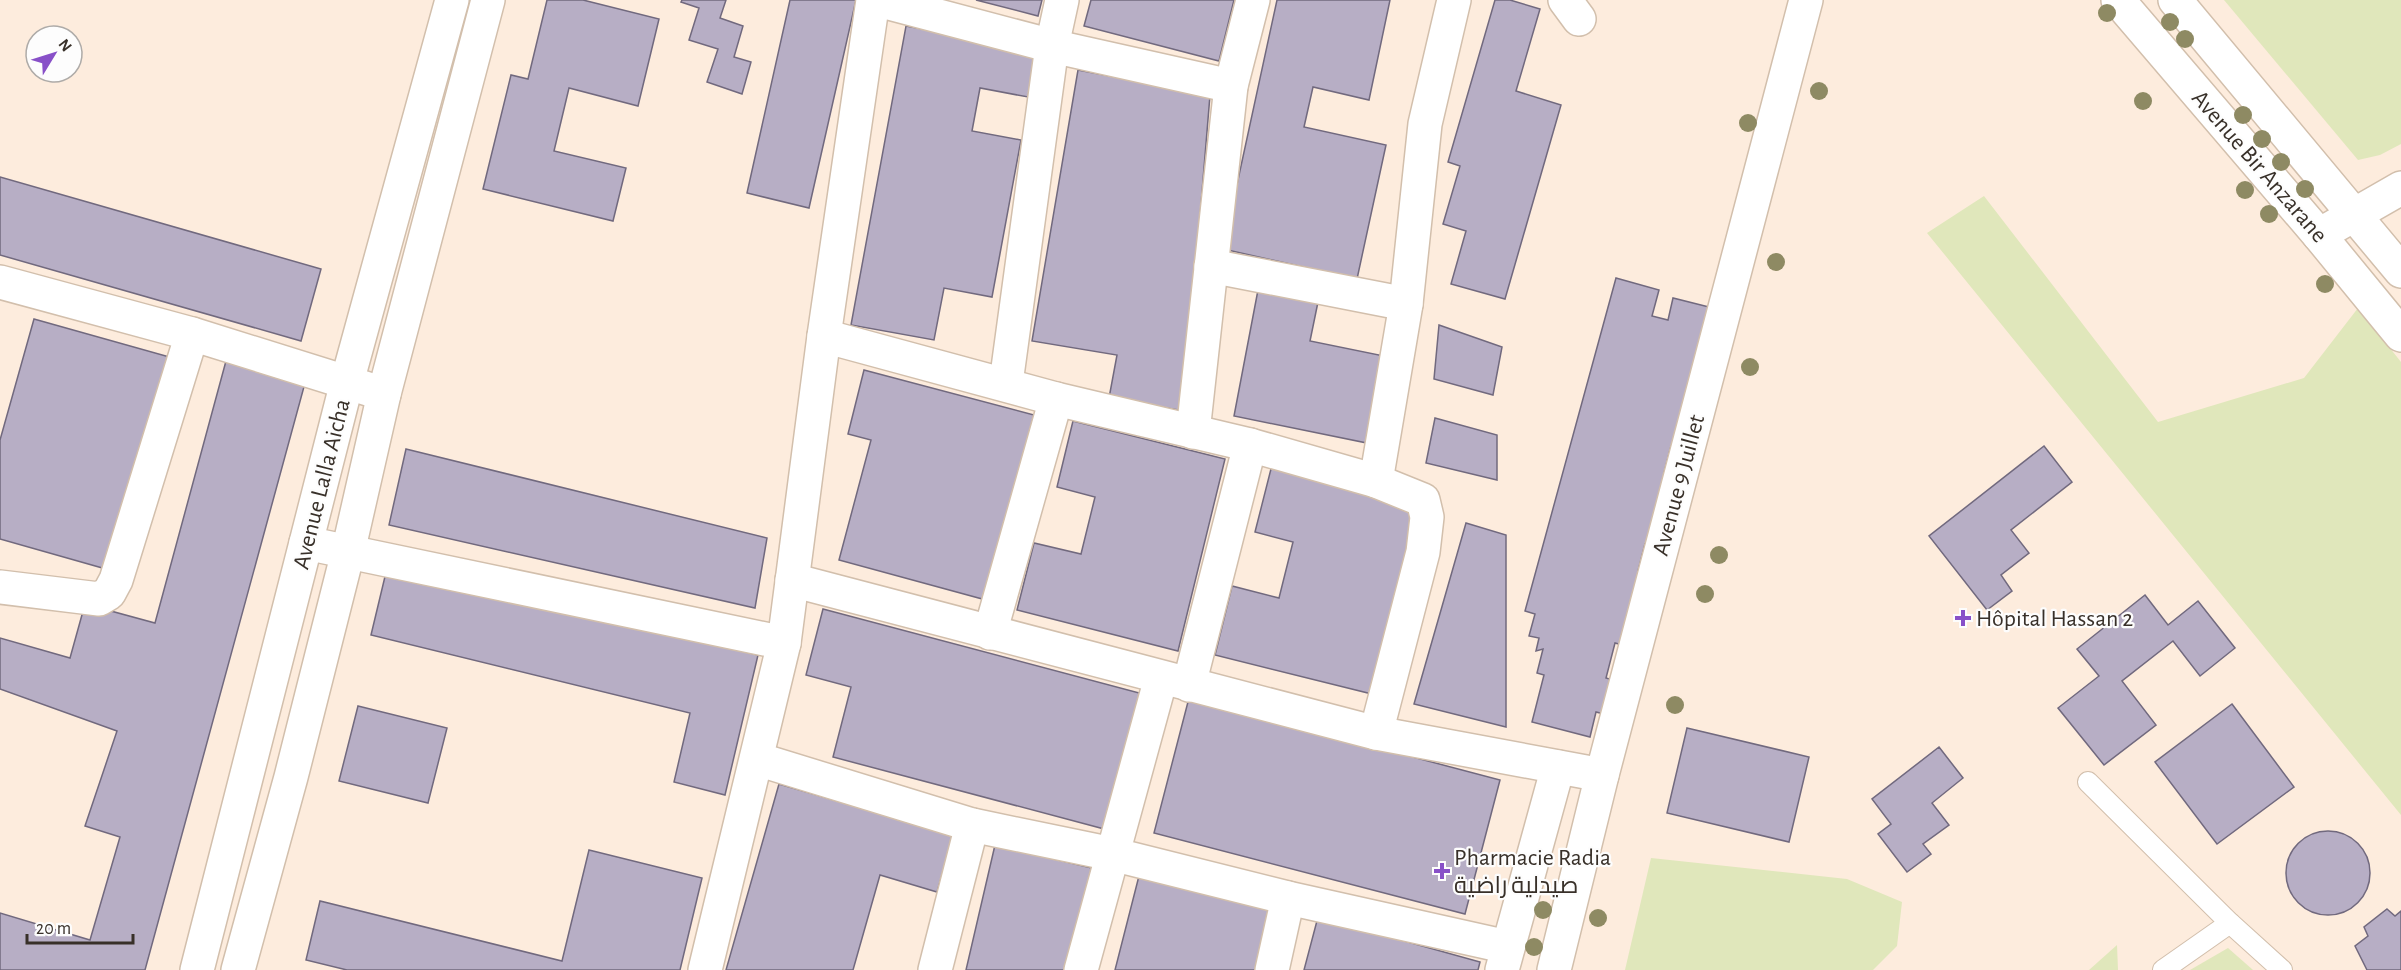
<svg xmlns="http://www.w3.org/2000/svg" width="2401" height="970" font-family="'Alegreya Sans',Cairo,sans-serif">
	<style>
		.green { fill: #e0e7bb }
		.building { fill: #b7aec5; stroke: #71697e; stroke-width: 1.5 }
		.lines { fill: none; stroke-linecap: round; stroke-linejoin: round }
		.lane-casing { stroke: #d2bfac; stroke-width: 22 }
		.street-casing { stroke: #d2bfac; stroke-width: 36 }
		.secondary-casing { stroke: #d2bfac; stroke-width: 36 }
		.lane { stroke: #fff; stroke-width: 20 }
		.street { stroke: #fff; stroke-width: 33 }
		.secondary { stroke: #fff; stroke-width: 33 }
		.tree { fill: #8e8a63 }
		.poi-dot { fill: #8850c8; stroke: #fdfdfd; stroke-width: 2 }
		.labels { text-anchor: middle; stroke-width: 4.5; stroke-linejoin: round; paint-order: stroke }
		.street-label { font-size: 24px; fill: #383029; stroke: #fdfdfd }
		.poi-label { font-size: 24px; fill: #383029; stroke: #fdfdfd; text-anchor: start }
	</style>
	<rect width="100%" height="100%" fill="#fdecdd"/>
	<!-- green -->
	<g class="green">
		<path d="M2224 0H2401V144L2380 155 2358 160Z"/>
		<path d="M1984 196 2158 422 2304 378 2358 308 2401 362V815L1927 233Z"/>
		<path d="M1651 858 1847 879 1902 902 1897 946 1873 970H1625Z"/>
		<path d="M2117 945 2118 970H2089Z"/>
		<path d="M2228 948 2253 970H2190Z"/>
	</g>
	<!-- building -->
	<g class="building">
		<path d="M547 0H583L659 19 638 106 569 88 554 151 626 168 613 221 483 189 511 75 528 79Z"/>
		<path d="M682 0H726L720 18 743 26 734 57 751 62 742 94 707 82 718 49 689 40 699 8 681 2Z"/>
		<path d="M790 0H856L809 208 747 193Z"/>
		<path d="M976 0H1042L1038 16Z"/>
		<path d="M1091 0H1234L1219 61 1084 26Z"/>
		<path d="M1277 0H1390L1369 100 1313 87 1304 127 1386 145 1357 279 1223 249Z"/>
		<path d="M1495 0H1510L1540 9 1516 91 1561 105 1505 299 1451 284 1466 231 1443 224 1460 166 1448 162Z"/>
		<path d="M906 26 1037 50 1028 97 980 88 972 131 1021 140 992 297 944 288 934 340 851 325Z"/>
		<path d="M1078 70 1210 95 1184 411 1109 398 1117 355 1032 341Z"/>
		<path d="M0 177 321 269 301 341 0 255Z"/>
		<path d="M1616 278 1659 290 1652 316 1668 320 1673 298 1717 309 1680 448 1671 446 1664 473 1670 474 1652 546 1645 544 1638 571 1645 573 1626 646 1615 643 1606 678 1613 680 1604 714 1596 712 1590 737 1532 722 1544 675 1537 673 1543 649 1536 651 1539 638 1529 636 1535 614 1525 611Z"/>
		<path d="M1258 290 1318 302 1310 341 1384 356 1367 443 1234 416Z"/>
		<path d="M34 319 173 358 113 571 0 539V440Z"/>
		<path d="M1439 325 1502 347 1493 395 1434 379Z"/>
		<path d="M226 361 305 383 145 970H0V913L90 940 120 837 85 826 117 731 0 689V638L70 658 85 604 155 623Z"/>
		<path d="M864 370 1034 415 986 600 839 560 871 440 848 434Z"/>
		<path d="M1435 418 1497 435V480L1426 463Z"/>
		<path d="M1073 421 1225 459 1178 651 1017 610 1034 543 1081 554 1095 497 1057 487Z"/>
		<path d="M2044 446 2072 482 2011 530 2029 553 2001 575 2012 591 1987 610 1929 536Z"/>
		<path d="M406 449 767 538 755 608 389 525Z"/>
		<path d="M1272 465 1423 504 1376 695 1215 655 1232 586 1279 598 1293 542 1255 532Z"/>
		<path d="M1466 523 1506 535V727L1414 704Z"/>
		<path d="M388 564 758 655 725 795 674 782 690 713 371 635Z"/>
		<path d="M2145 595 2168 625 2198 601 2235 648 2200 676 2173 641 2122 681 2156 725 2104 765 2058 708 2099 676 2077 649Z"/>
		<path d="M823 609 1143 694 1108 830 833 757 851 687 806 675Z"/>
		<path d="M1189 698 1500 780 1465 914 1154 833Z"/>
		<path d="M2232 704 2294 787 2217 844 2155 762Z"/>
		<path d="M358 706 447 728 428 803 339 781Z"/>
		<path d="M1687 728 1809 757 1789 842 1667 813Z"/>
		<path d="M1939 747 1963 778 1932 803 1949 825 1923 844 1931 854 1907 872 1878 834 1891 824 1872 799Z"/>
		<path d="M779 784 954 835 937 892 880 875 853 970H726Z"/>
		<circle cx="2328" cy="873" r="42"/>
		<path d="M995 845 1096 869 1072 970H966Z"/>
		<path d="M589 850 702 878 680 970H347L306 960 320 901 562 961Z"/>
		<path d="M1140 872 1281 909 1265 970H1115Z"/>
		<path d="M2387 909 2395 916 2401 911V970H2367L2355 946 2368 936 2364 927Z"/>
		<path d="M1318 917 1480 962 1478 970H1304Z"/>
	</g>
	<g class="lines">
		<defs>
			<g id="lane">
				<path d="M2088 782 2230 923 2282 970"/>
				<path d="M2163 970 2230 923"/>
			</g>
			<g id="street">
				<path d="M878 0 1052 46 1231 86"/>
				<path d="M1565 0 1579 19"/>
				<path d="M2319 235 2401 188"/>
				<path d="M1211 266 1406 304"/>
				<path d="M0 282 192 334 384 394"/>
				<path d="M824 336 1056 399 1250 445 1376 481 1423 500 1427 517 1423 552 1376 733"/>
				<path d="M1006 383 1052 46 1062 0"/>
				<path d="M1193 432 1231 86 1253 0"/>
				<path d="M1376 481 1406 304 1425 124 1454 0"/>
				<path d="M306 543 784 643"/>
				<path d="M792 580 1376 733 1602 775"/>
				<path d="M0 587 99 599 109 593 116 580 192 334"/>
				<path d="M990 633 1056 399"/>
				<path d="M1189 685 1250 445"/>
				<path d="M757 759 972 825 1112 854 1288 898 1508 947"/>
				<path d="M705 970 784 643 824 336 873 0"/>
				<path d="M935 970 972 825"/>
				<path d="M1081 970 1161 678"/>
				<path d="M1272 970 1288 898"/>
				<path d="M1502 970 1558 767"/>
			</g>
			<g id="secondary">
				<path d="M2118 0 2319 235 2401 335"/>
				<path d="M2175 0 2401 271"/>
				<path d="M197 970 347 382 452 0"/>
				<path d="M238 970 291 777 348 552 384 394 488 0"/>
				<path d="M1554 970 1602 775 1806 0"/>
			</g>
		</defs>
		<!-- lane casing -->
		<use href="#lane" class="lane-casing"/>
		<!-- street casing -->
		<use href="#street" class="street-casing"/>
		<!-- secondary casing -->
		<use href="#secondary" class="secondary-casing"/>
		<!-- lane -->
		<use href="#lane" class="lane"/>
		<!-- street -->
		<use href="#street" class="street"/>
		<!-- secondary -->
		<use href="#secondary" class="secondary"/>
	</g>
	<!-- trees -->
	<g class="tree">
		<circle cx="2107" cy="13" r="9"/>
		<circle cx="2170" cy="22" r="9"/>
		<circle cx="2185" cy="39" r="9"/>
		<circle cx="1819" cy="91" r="9"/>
		<circle cx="2143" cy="101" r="9"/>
		<circle cx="2243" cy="115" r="9"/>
		<circle cx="1748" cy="123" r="9"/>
		<circle cx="2262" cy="139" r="9"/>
		<circle cx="2281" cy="162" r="9"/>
		<circle cx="2305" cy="189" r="9"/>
		<circle cx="2245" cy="190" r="9"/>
		<circle cx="2269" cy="214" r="9"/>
		<circle cx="1776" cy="262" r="9"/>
		<circle cx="2325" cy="284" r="9"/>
		<circle cx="1750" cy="367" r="9"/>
		<circle cx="1719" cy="555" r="9"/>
		<circle cx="1705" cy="594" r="9"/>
		<circle cx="1675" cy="705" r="9"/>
		<circle cx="1543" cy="910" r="9"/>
		<circle cx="1598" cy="918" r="9"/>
		<circle cx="1534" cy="947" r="9"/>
	</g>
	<!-- markers -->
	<g class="poi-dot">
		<path d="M1960 609h6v6h6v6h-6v6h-6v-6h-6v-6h6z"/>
		<path d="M1439 862h6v6h6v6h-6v6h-6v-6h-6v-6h6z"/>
	</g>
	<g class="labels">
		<!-- street labels -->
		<g class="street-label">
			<text transform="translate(2260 166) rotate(49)" y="8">Avenue Bir Anzarane</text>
			<text transform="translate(321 484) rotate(-76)" y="8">Avenue Lalla Aicha</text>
			<text transform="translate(1678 485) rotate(-75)" y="8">Avenue 9 Juillet</text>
		</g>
		<!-- poi labels -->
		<g class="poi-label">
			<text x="1976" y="626">Hôpital Hassan 2</text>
			<text x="1454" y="865">Pharmacie Radia<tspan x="1454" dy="28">صيدلية راضية</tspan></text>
		</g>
	</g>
	<!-- north arrow -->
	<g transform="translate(54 54) rotate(52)"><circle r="28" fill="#fdfdfd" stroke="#aeaba8" stroke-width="1.5"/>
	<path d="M0-4.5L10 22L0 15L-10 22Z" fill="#8850c8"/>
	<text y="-9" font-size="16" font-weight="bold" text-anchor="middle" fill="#383029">N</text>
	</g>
	<!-- scale -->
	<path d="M27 934v9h106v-9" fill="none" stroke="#383029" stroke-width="3"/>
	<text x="36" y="934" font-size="18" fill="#383029" stroke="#fdfdfd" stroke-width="4.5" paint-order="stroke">20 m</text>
</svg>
